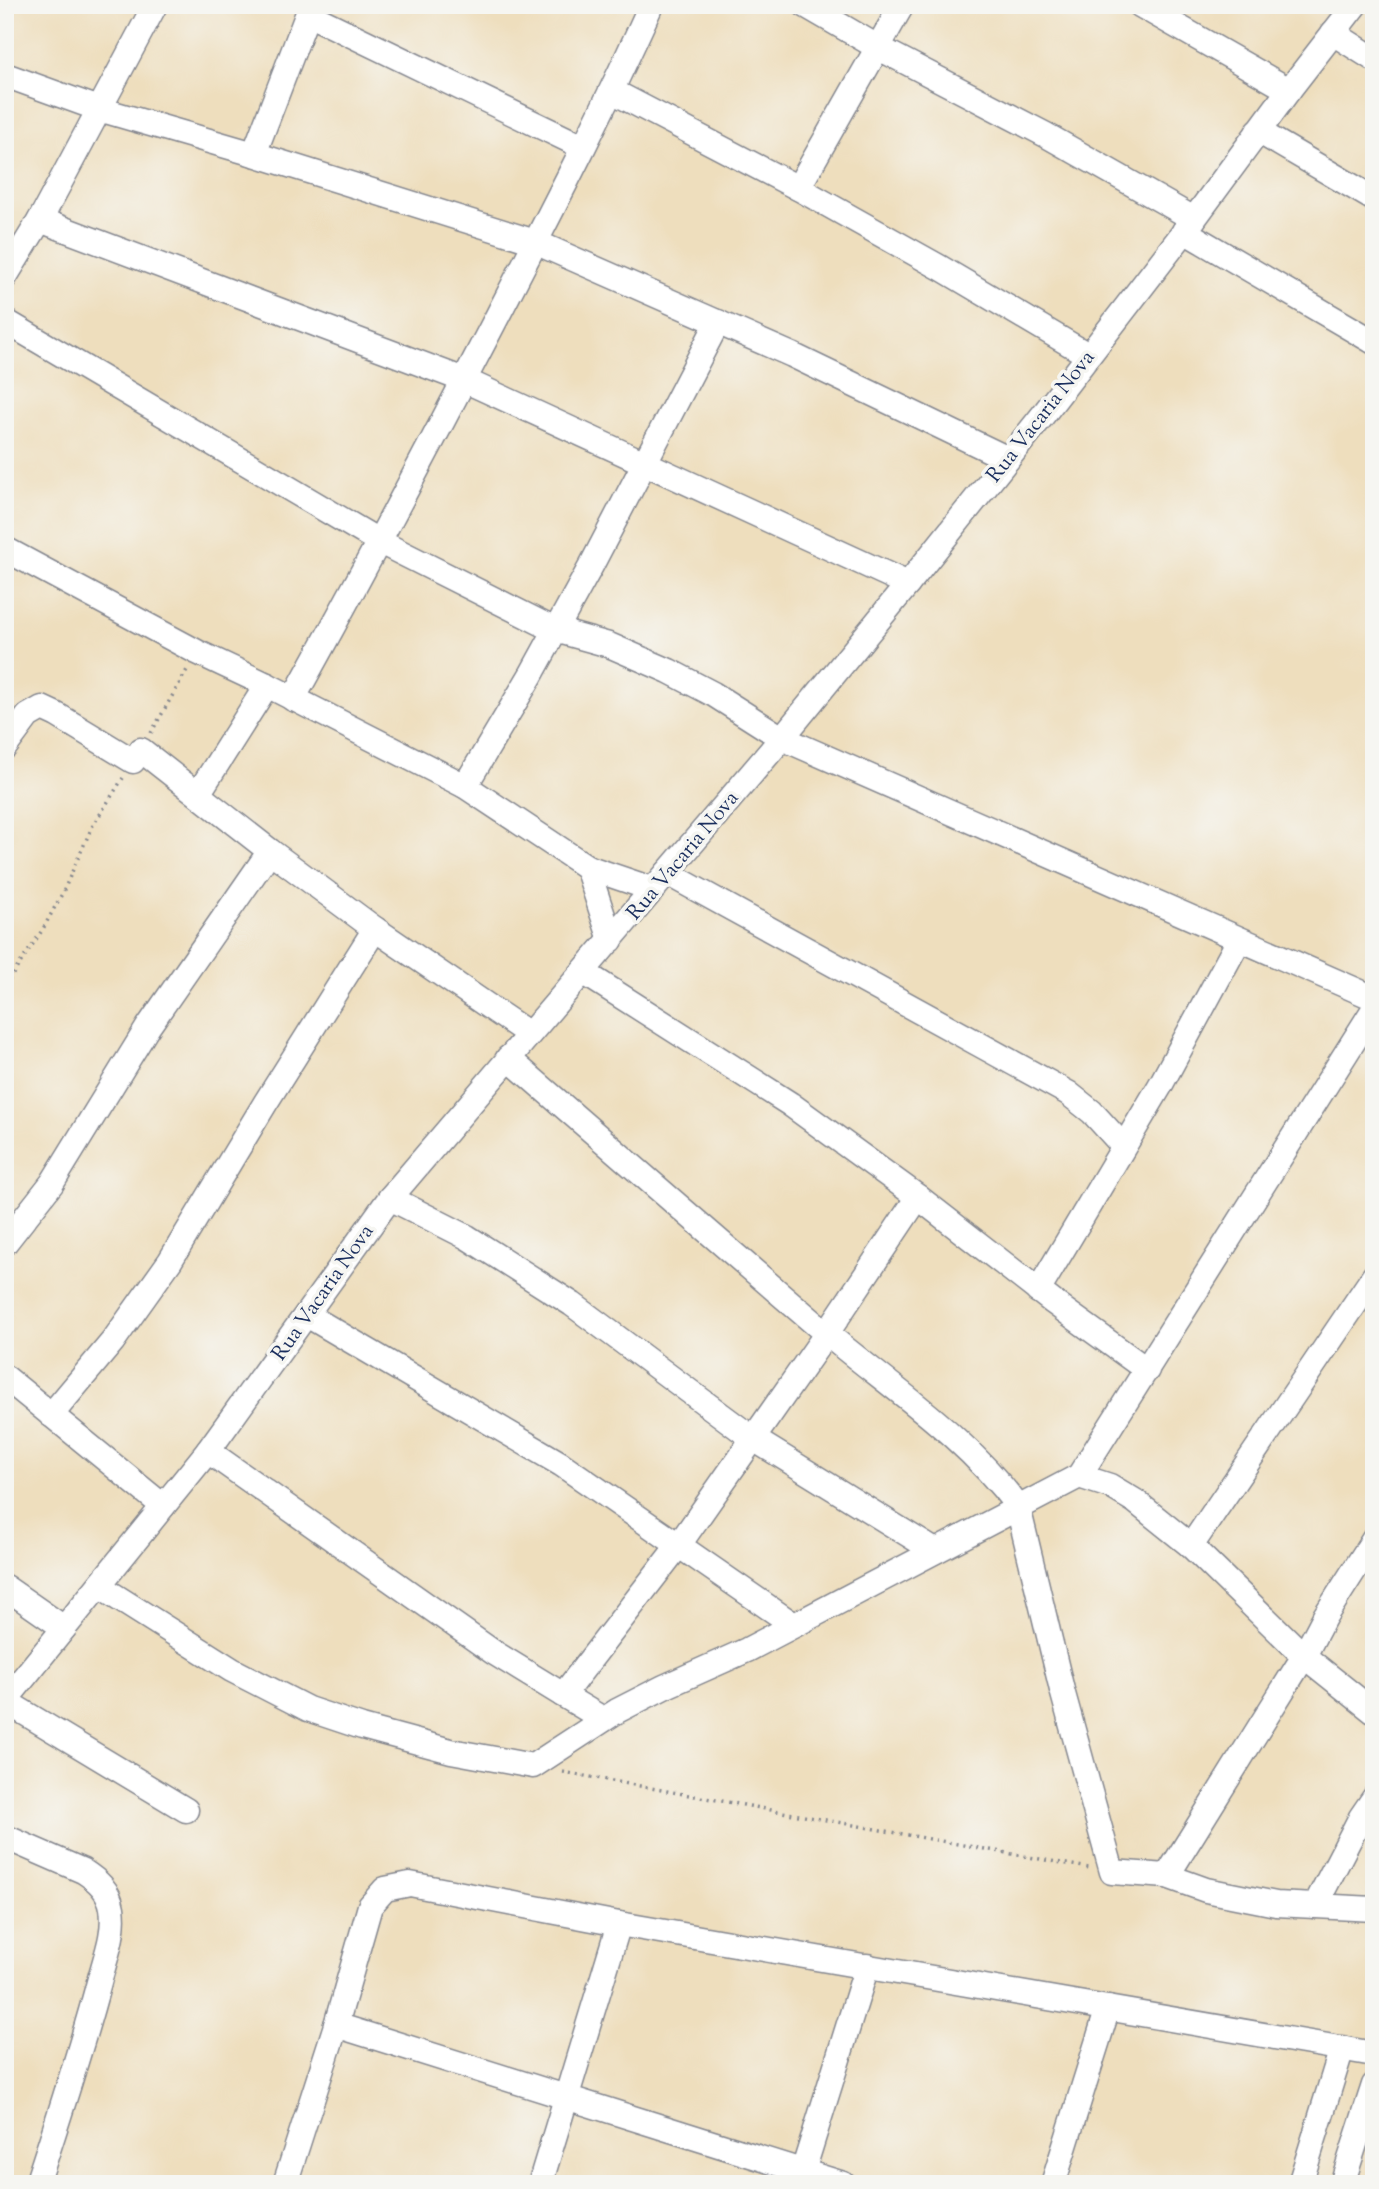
<svg xmlns="http://www.w3.org/2000/svg" width="1379" height="2189" font-family="'Sorts Mill Goudy',serif">
	<style>
		.lines { fill: none; stroke-linecap: round; stroke-linejoin: round }
		.street-casing { stroke: #84868e; stroke-width: 27 }
		.path { stroke: #84868e; stroke-width: 3.5; stroke-dasharray: 2 5; stroke-linecap: butt }
		.street { stroke: #fff; stroke-width: 24 }
		.labels { text-anchor: middle; stroke-width: 7; stroke-linejoin: round; paint-order: stroke }
		.street-label { font-size: 21px; fill: #1b2f5e; stroke: #f6f6f2 }
	</style>
	<rect width="100%" height="100%" fill="#f6f6f2"/>
	<filter id="ink" filterUnits="userSpaceOnUse"><feTurbulence type="fractalNoise" baseFrequency=".0143" numOctaves="2"/><feDisplacementMap in="SourceGraphic" scale="14" xChannelSelector="R" yChannelSelector="G"/><feConvolveMatrix kernelMatrix="1 2 1 2 8 2 1 2 1" color-interpolation-filters="sRGB"/></filter>
	<filter id="wash" filterUnits="userSpaceOnUse"><feTurbulence type="fractalNoise" baseFrequency=".00686" numOctaves="4" result="noise"/><feDisplacementMap in="SourceGraphic" scale="28" xChannelSelector="R" yChannelSelector="G"/><feGaussianBlur stdDeviation="1.57" result="paint"/><feColorMatrix in="noise" values="0 0 0 0 0 0 0 0 0 0 0 0 0 0 0 0 0 1.4 0 .05"/><feComposite in="paint" operator="in"/></filter>
	<g filter="url(#wash)">
		<rect width="100%" height="100%" fill="#eedebd"/>
	</g>
	<g filter="url(#ink)">
		<g class="lines">
			<defs>
				<g id="street">
					<path d="M805 5 879 48 1046 135 1194 219"/>
					<path d="M1140 5 1289 90"/>
					<path d="M308 14 583 147"/>
					<path d="M1333 33 1374 59"/>
					<path d="M5 75 99 109 254 154 535 242 792 355 1008 459"/>
					<path d="M612 91 798 188 941 268 1088 355"/>
					<path d="M1258 131 1374 199"/>
					<path d="M254 154 311 5"/>
					<path d="M798 188 902 5"/>
					<path d="M40 220 464 380 908 584"/>
					<path d="M1184 231 1374 342"/>
					<path d="M5 277 40 220 155 5"/>
					<path d="M5 321 380 542 555 630 609 645 669 671 713 694 782 738 1374 998"/>
					<path d="M5 549 197 652 267 685 465 786 587 867 652 889"/>
					<path d="M293 699C364 572 431 444 498 315 551 212 604 110 651 5"/>
					<path d="M5 747 28 716 42 708 57 715 133 761"/>
					<path d="M141 750 270 851 375 929 529 1034"/>
					<path d="M465 786 531 675 591 566 718 322"/>
					<path d="M198 794 267 685"/>
					<path d="M587 867 611 940"/>
					<path d="M667 873 1068 1093 1092 1112 1123 1146"/>
					<path d="M583 972 790 1104 918 1197 1053 1302 1147 1370"/>
					<path d="M508 1058C614 1150 719 1242 826 1333 892 1388 967 1437 1018 1507L1062 1690 1112 1872 1167 1876 1206 1890 1276 1904 1374 1909"/>
					<path d="M390 1198 467 1237 572 1304 752 1438 935 1551"/>
					<path d="M5 1243 52 1183 148 1027 270 851"/>
					<path d="M1038 1291 1160 1086 1239 940"/>
					<path d="M307 1315 561 1464 794 1625"/>
					<path d="M5 1377 163 1506"/>
					<path d="M51 1415 113 1341 170 1261 266 1102 375 929"/>
					<path d="M208 1451 493 1652 563 1695 678 1546 827 1333 918 1197"/>
					<path d="M1079 1476 1110 1486 1135 1501 1191 1546 1304 1656 1374 1712"/>
					<path d="M1191 1546 1374 1276"/>
					<path d="M99 1586 232 1670 308 1709 362 1727 451 1751 533 1766 617 1711 664 1687 747 1650 1079 1476 1374 1009"/>
					<path d="M5 1587 64 1628"/>
					<path d="M563 1695 603 1719"/>
					<path d="M5 1701 208 1451 390 1198 782 738 908 584 1043 415 1194 219 1289 90 1355 5"/>
					<path d="M5 1701 186 1810"/>
					<path d="M5 1837 83 1871C97 1880 109 1890 112 1908 116 1932 105 1959 99 1982 81 2050 59 2117 37 2184"/>
					<path d="M1167 1876 1304 1656 1325 1616 1374 1539"/>
					<path d="M1315 1906 1361 1817 1374 1798"/>
					<path d="M336 2025 843 2184"/>
					<path d="M285 2184 336 2025 370 1906 385 1889 410 1884 619 1924 1374 2054"/>
					<path d="M540 2184 619 1924"/>
					<path d="M799 2184 867 1966"/>
					<path d="M1053 2184 1108 2008"/>
					<path d="M1300 2184 1342 2048"/>
					<path d="M1342 2184 1374 2085"/>
				</g>
			</defs>
			<!-- street casing -->
			<use href="#street" class="street-casing"/>
			<!-- path -->
			<g class="path">
				<path d="M151 733 187 670"/>
				<path d="M5 986 43 929 63 892 92 827 123 778"/>
				<path d="M563 1772 1089 1868"/>
			</g>
			<!-- street -->
			<use href="#street" class="street"/>
		</g>
	</g>
	<g class="labels">
		<!-- street labels -->
		<g class="street-label">
			<text transform="translate(1040 416) rotate(-52)" y="7">Rua Vacaria Nova</text>
			<text transform="translate(682 855) rotate(-50)" y="7">Rua Vacaria Nova</text>
			<text transform="translate(322 1292) rotate(-55)" y="7">Rua Vacaria Nova</text>
		</g>
	</g>
	<!-- margin -->
	<rect width="1379" height="2189" fill="none" stroke="#f6f6f2" stroke-width="28"/>
</svg>
